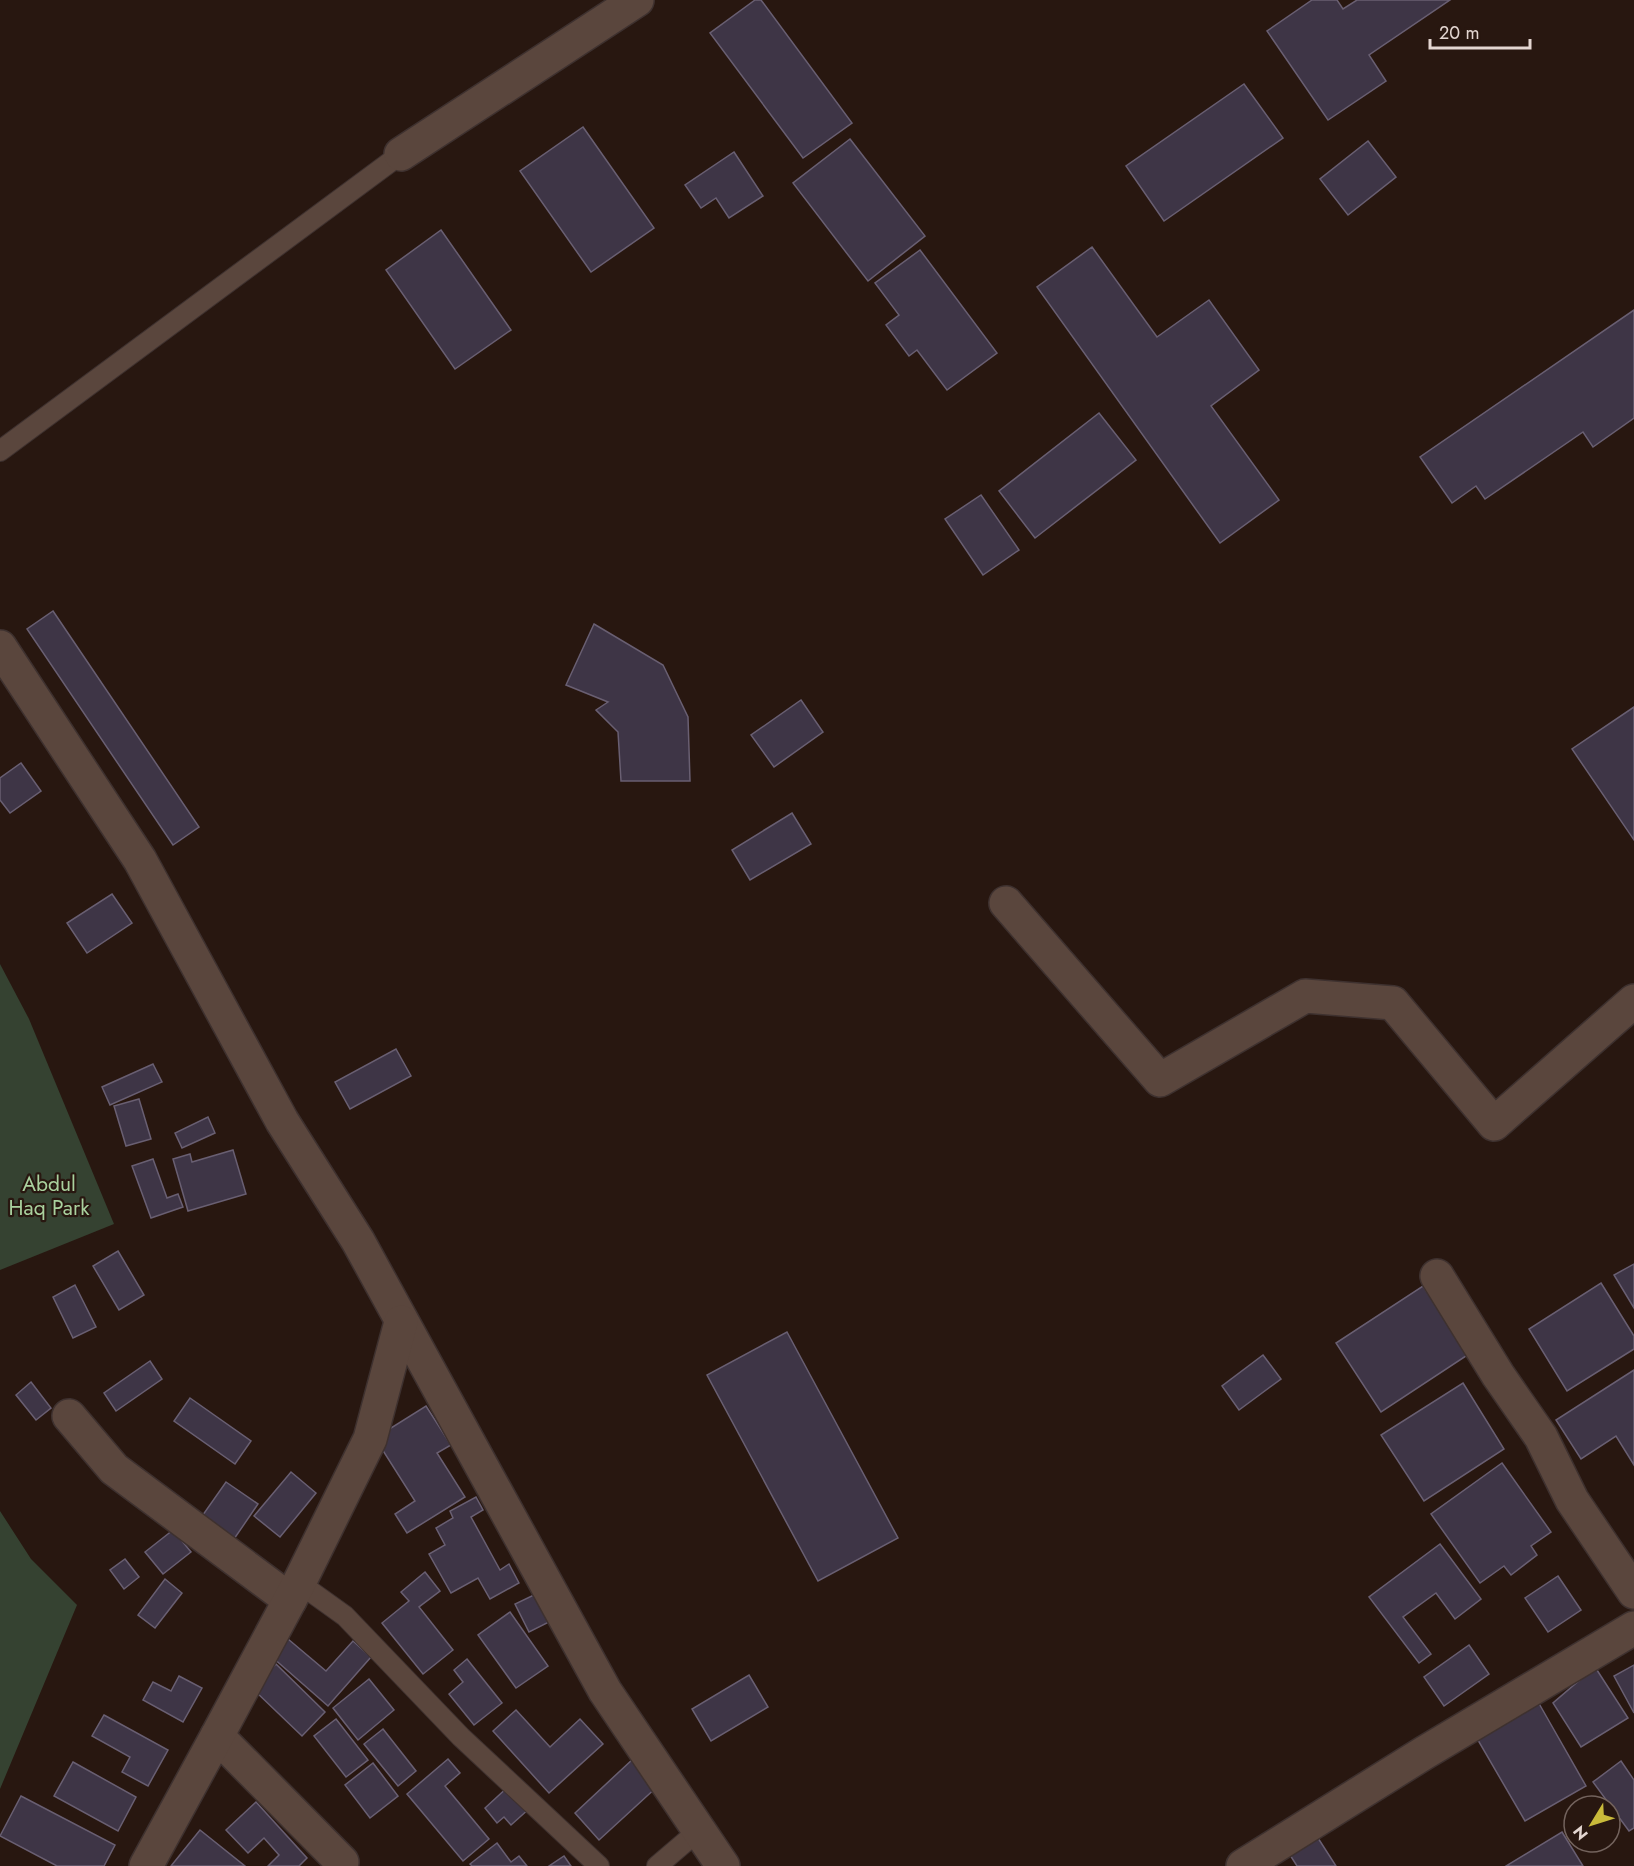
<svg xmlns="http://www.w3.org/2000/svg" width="1634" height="1866" font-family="Jost,sans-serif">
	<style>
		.green { fill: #354231 }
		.building { fill: #3e3546; stroke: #695f72; stroke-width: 1.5 }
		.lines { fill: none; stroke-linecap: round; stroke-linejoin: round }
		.lane-casing { stroke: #3e312f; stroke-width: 22 }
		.street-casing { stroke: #3e312f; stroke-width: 36 }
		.lane { stroke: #5a463d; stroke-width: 20 }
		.street { stroke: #5a463d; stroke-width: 33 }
		.labels { text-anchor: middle; stroke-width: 4.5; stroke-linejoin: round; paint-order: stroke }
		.park-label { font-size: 21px; fill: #a9d19e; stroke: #281710 }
	</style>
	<rect width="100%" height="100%" fill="#281710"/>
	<!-- green -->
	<g class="green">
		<path d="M0 964 29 1019 114 1224 0 1270Z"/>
		<path d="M0 1511 31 1559 77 1605 0 1789Z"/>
	</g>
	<!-- building -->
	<g class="building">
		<path d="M755 0H761L852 123 803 158 710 33Z"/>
		<path d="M1312 0H1337L1343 9 1357 0H1450L1369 55 1386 81 1328 120 1267 31Z"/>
		<path d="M1244 84 1283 138 1164 221 1126 166Z"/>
		<path d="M583 127 654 228 591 272 520 171Z"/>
		<path d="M850 139 925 236 868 281 793 183Z"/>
		<path d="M1368 141 1396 177 1348 215 1320 179Z"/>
		<path d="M734 152 763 196 729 218 716 198 701 208 685 185Z"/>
		<path d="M441 230 511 330 455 369 386 270Z"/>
		<path d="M1092 247 1157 337 1209 300 1259 370 1211 406 1279 500 1220 543 1037 287Z"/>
		<path d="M920 250 997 353 947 390 917 350 909 356 886 325 899 315 875 283Z"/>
		<path d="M1634 310V418L1593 447 1583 432 1485 499 1476 486 1452 503 1420 457Z"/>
		<path d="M1099 413 1136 460 1035 538 999 491Z"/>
		<path d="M981 495 1019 550 983 575 945 519Z"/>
		<path d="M53 611 199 827 173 845 27 629Z"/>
		<path d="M594 624 663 665 688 717 690 781H621L618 732 596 710 608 702 566 685Z"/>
		<path d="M801 700 823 732 774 767 751 735Z"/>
		<path d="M1634 707V840L1572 749Z"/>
		<path d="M21 763 41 791 10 813 0 800V778Z"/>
		<path d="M792 813 811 844 750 880 732 850Z"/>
		<path d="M112 894 132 923 87 953 67 923Z"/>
		<path d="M396 1049 411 1076 350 1109 335 1082Z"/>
		<path d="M153 1064 162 1082 110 1105 102 1087Z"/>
		<path d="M139 1099 151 1139 126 1146 114 1106Z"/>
		<path d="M208 1117 215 1133 182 1148 175 1133Z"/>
		<path d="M233 1150 246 1194 188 1211 173 1159 190 1154 192 1162Z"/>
		<path d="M153 1159 167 1198 178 1194 183 1207 151 1218 132 1166Z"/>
		<path d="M118 1251 144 1295 119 1310 93 1266Z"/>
		<path d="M1634 1264V1308L1614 1275Z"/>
		<path d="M1601 1283 1634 1336V1349L1567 1391 1529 1329Z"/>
		<path d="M75 1285 96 1327 73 1338 53 1297Z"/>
		<path d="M1423 1286 1469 1354 1381 1412 1336 1343Z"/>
		<path d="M787 1332 898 1538 818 1581 707 1375Z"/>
		<path d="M1263 1355 1281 1379 1239 1410 1222 1386Z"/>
		<path d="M150 1361 162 1379 116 1411 104 1393Z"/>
		<path d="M1634 1370V1465L1616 1436 1581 1459 1556 1420Z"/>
		<path d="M31 1382 51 1408 36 1420 16 1395Z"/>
		<path d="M1463 1383 1504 1449 1424 1501 1381 1435Z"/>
		<path d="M190 1398 251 1441 235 1464 174 1421Z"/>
		<path d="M426 1406 451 1445 437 1453 465 1497 407 1533 395 1514 415 1501 375 1438Z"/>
		<path d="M1502 1463 1551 1532 1531 1546 1537 1555 1511 1575 1504 1566 1480 1583 1431 1514Z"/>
		<path d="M291 1472 316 1493 280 1537 254 1516Z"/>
		<path d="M226 1482 258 1504 232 1542 200 1519Z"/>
		<path d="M476 1497 483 1510 471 1517 500 1570 509 1564 519 1583 490 1599 478 1578 451 1593 429 1554 445 1545 436 1528 453 1518 450 1511Z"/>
		<path d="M173 1530 191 1552 163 1574 145 1552Z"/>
		<path d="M1440 1544 1481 1599 1455 1619 1436 1593 1403 1617 1431 1654 1419 1663 1369 1597Z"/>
		<path d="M125 1559 139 1577 124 1589 110 1570Z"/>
		<path d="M425 1572 440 1591 419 1607 453 1650 423 1674 382 1623 409 1601 401 1592Z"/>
		<path d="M1558 1576 1581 1610 1548 1632 1525 1598Z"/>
		<path d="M165 1579 182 1593 155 1628 138 1615Z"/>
		<path d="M538 1593 551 1621 529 1632 515 1604Z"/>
		<path d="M510 1612 548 1666 516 1688 478 1635Z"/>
		<path d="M288 1639 326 1671 353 1641 371 1657 328 1706 272 1657Z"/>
		<path d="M1469 1645 1489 1674 1444 1706 1424 1677Z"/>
		<path d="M467 1659 502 1703 474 1725 449 1694 463 1682 454 1670Z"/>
		<path d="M276 1664 325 1712 302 1736 252 1688Z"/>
		<path d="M1634 1665V1713L1614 1676Z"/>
		<path d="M1595 1667 1628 1718 1581 1747 1553 1703Z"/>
		<path d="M749 1675 768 1707 711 1741 692 1709Z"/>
		<path d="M179 1676 202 1688 183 1722 143 1700 153 1682 171 1691Z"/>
		<path d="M369 1679 394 1710 358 1740 333 1708Z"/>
		<path d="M1537 1700 1586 1786 1525 1821 1475 1735Z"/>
		<path d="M516 1710 550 1747 580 1719 603 1744 549 1793 493 1731Z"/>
		<path d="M104 1715 168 1750 148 1786 122 1772 130 1757 92 1736Z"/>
		<path d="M336 1719 368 1760 346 1777 314 1736Z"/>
		<path d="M383 1729 416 1771 398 1786 364 1744Z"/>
		<path d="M634 1758 659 1785 599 1840 575 1813Z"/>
		<path d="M448 1759 460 1773 445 1786 489 1839 463 1861 407 1794Z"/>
		<path d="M1621 1761 1634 1780V1828L1629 1831 1593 1782Z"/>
		<path d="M73 1762 136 1797 118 1831 54 1796Z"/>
		<path d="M373 1763 398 1796 370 1818 345 1785Z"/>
		<path d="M510 1785 530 1808 511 1825 504 1817 497 1823 485 1808Z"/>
		<path d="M21 1796 115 1845 104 1866H57L0 1836Z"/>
		<path d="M256 1802 307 1858 299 1866H268L279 1855 264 1838 248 1853 226 1830Z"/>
		<path d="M200 1830 245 1866H171Z"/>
		<path d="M1562 1832 1583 1866H1506Z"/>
		<path d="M1318 1838 1336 1866H1297L1290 1855Z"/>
		<path d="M497 1843 511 1862 519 1856 527 1866H472L470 1864Z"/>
		<path d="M564 1856 571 1866H549Z"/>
	</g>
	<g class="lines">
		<defs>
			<g id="lane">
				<path d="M0 451 401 154"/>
				<path d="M299 1583 345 1616 461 1737 599 1866"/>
				<path d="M657 1866 698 1831"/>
			</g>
			<g id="street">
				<path d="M401 154 637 0"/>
				<path d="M0 647 140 860 282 1121 358 1241 605 1691 723 1866"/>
				<path d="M1006 903 1160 1080 1305 996 1393 1003 1494 1124 1634 1001"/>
				<path d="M1437 1276 1498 1375 1541 1437 1572 1500 1634 1592"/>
				<path d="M69 1416 114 1469 290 1600"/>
				<path d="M217 1736 342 1862"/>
				<path d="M146 1866 217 1736 299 1583 370 1439 401 1322"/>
				<path d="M1243 1866 1424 1753 1634 1628"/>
			</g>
		</defs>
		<!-- lane casing -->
		<use href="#lane" class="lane-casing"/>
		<!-- street casing -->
		<use href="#street" class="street-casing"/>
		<!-- lane -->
		<use href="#lane" class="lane"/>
		<!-- street -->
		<use href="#street" class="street"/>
	</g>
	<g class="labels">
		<!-- park labels -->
		<g class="park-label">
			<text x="49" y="1191">Abdul<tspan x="49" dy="24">Haq Park</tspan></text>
		</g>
	</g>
	<!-- north arrow -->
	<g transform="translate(1592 1824) rotate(232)"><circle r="28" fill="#281710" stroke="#73635d" stroke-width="1.5"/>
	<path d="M0-4.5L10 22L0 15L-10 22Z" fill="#c9ba3a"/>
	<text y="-9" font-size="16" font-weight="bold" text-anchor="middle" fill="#e3d6d1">N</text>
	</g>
	<!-- scale -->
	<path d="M1430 39v9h100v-9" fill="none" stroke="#e3d6d1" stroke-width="3"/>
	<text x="1439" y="39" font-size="18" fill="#e3d6d1" stroke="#281710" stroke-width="4.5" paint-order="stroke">20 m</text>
</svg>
